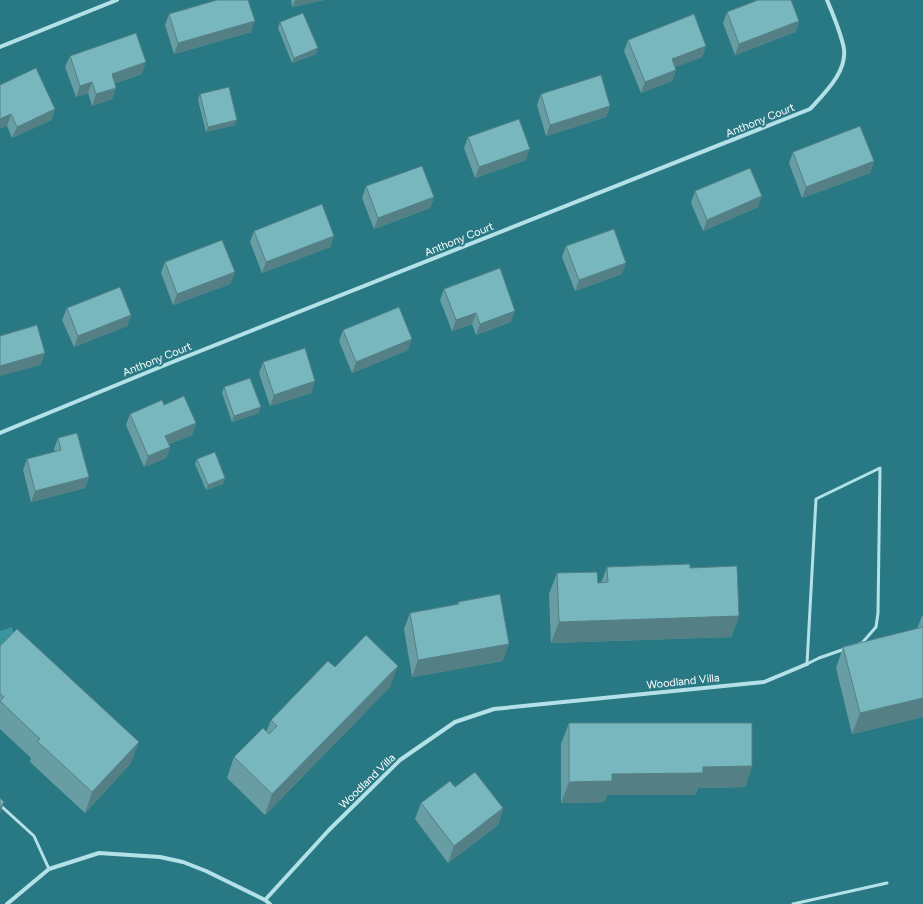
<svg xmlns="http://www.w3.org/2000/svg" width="923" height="904" font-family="Figtree,sans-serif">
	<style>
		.green { fill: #3a949f }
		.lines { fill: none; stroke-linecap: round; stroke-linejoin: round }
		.lane { stroke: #b3e1e7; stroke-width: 3 }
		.street { stroke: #b3e1e7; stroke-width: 4 }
		.wall { fill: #679da3 }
		.shaded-wall { fill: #548085 }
		.building { fill: #78b7be; stroke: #548085 }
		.labels { text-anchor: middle; stroke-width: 4; stroke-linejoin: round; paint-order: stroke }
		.street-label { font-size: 11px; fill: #fff; stroke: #297984 }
	</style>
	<rect width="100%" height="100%" fill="#297984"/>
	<!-- green -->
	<path class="green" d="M12 627 18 652 0 660V631Z"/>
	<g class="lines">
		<!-- lane -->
		<g class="lane">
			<path d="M880 468 878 613 876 627 862 643 819 658 807 664 816 499Z"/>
			<path d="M0 805 34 836 49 869"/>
			<path d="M793 904 887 883"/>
		</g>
		<!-- street -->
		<g class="street">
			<path d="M0 47 117 0"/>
			<path d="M0 433 170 363 810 109C826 92 850 69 843 44 839 29 833 14 827 0"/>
			<path d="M265 900 270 904"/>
			<path d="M7 904 49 869 99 853 160 857 183 862 206 871 265 900 329 830 400 760 455 722 494 709 764 682 807 664"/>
		</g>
	</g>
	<!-- wall -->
	<g class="wall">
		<path d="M291 0H324L292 7Z"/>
		<path d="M727 12 799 21 795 32 735 55 723 23Z"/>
		<path d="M169 14 251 32 174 54 165 25Z"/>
		<path d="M280 22 316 54 292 63 278 28Z"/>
		<path d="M628 40 706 46 702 57 675 67 676 70 672 81 641 93 624 51Z"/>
		<path d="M70 56 142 74 115 83 116 88 112 99 92 106 88 93 76 97 65 67Z"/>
		<path d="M0 85 55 109 51 120 12 138 7 126Z"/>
		<path d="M200 94 235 125 206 132 198 100Z"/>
		<path d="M541 94 610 106 606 117 546 136 537 105Z"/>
		<path d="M468 137 526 160 475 178 464 148Z"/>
		<path d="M793 152 874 161 870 173 802 198 789 163Z"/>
		<path d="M366 186 434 197 430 208 374 229 362 198Z"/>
		<path d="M695 191 758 207 703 231 691 203Z"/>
		<path d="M254 231 334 236 330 247 262 273 250 242Z"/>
		<path d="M566 246 622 274 575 291 562 257Z"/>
		<path d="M165 262 235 272 230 284 173 305 161 273Z"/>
		<path d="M444 289 511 322 476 335 472 324 452 331 440 300Z"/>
		<path d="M67 308 131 315 127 326 74 347 62 320Z"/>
		<path d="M343 330 408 350 352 373 339 341Z"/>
		<path d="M263 362 311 393 270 406 259 373Z"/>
		<path d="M224 387 259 413 232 422 222 393Z"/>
		<path d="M130 414 196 423 192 435 169 444 170 447 166 458 144 467 126 425Z"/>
		<path d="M58 438 89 477 85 488 31 502 23 470 27 459 55 452 54 449Z"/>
		<path d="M197 459 223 484 206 490 195 464Z"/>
		<path d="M607 567 739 616 731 637 551 643 549 594 557 573 598 583H601Z"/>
		<path d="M458 602 503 661 412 677 404 629 410 613 457 604Z"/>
		<path d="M922 616H923V717L852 734 836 668 843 647 917 629Z"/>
		<path d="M0 646 131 763 85 813 30 762 31 758 0 729Z"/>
		<path d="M335 667 390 687 265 815 227 778 234 757 266 732 271 720Z"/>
		<path d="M569 723 752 766 745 787 698 788 695 795H607L604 802 561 803V744Z"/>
		<path d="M455 787 503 808 498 825 448 863 415 819 421 803Z"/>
	</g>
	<!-- shaded-wall -->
	<g class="shaded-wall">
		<path d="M295 0H324L292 7Z"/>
		<path d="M255 21 251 32 174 54 178 43Z"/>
		<path d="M799 21 795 32 735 55 739 44Z"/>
		<path d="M706 46 702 57 668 70 672 59Z"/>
		<path d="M318 48 316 54 292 63 294 58Z"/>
		<path d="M146 62 142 74 108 85 112 74Z"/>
		<path d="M676 70 672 81 641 93 645 82Z"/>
		<path d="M92 82 88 93 76 97 80 86Z"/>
		<path d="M116 88 112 99 92 106 96 94Z"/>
		<path d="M610 106 606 117 546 136 550 125Z"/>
		<path d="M55 109 51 120 12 138 17 127Z"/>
		<path d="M11 114 7 126 0 129V119Z"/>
		<path d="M237 120 235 125 206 132 208 127Z"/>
		<path d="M530 149 526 160 475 178 479 167Z"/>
		<path d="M874 161 870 173 802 198 806 187Z"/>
		<path d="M762 196 758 207 703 231 707 220Z"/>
		<path d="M434 197 430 208 374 229 378 218Z"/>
		<path d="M334 236 330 247 262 273 266 262Z"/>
		<path d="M626 263 622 274 575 291 579 280Z"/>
		<path d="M235 272 230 284 173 305 177 294Z"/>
		<path d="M515 311 511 322 476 335 480 324Z"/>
		<path d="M476 313 472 324 452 331 456 320Z"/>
		<path d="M131 315 127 326 74 347 78 336Z"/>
		<path d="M412 339 408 350 352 373 356 362Z"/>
		<path d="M45 353 41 365 0 376V366Z"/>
		<path d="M315 381 311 393 270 406 274 395Z"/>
		<path d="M261 407 259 413 232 422 234 416Z"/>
		<path d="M196 423 192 435 161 447 165 436Z"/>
		<path d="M170 447 166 458 144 467 148 456Z"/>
		<path d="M89 477 85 488 31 502 35 491Z"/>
		<path d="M225 478 223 484 206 490 208 485Z"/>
		<path d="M739 616 731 637 551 643 559 622Z"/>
		<path d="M509 644 503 661 412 677 418 660Z"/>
		<path d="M398 666 390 687 265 815 272 794Z"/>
		<path d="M923 698V717L852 734 860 713Z"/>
		<path d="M139 742 131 763 85 813 92 792Z"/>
		<path d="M752 766 745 787 698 788 695 795H607L604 802 561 803 569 782 612 774 703 767Z"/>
		<path d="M4 802 0 814V807Z"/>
		<path d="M503 808 498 825 448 863 454 846Z"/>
	</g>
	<!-- building -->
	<g class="building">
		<path d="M217 0H248L255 21 178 43 169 14Z"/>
		<path d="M758 0H791L799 21 739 44 727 12Z"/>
		<path d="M303 13 318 48 294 58 280 22Z"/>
		<path d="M694 14 706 46 672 59 676 70 645 82 628 40Z"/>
		<path d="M136 33 146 62 112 74 116 88 96 94 92 82 80 86 70 56Z"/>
		<path d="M36 68 55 109 17 127 11 114 0 119V85Z"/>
		<path d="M601 75 610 106 550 125 541 94Z"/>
		<path d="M229 87 237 120 208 127 200 94Z"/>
		<path d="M519 119 530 149 479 167 468 137Z"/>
		<path d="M860 126 874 161 806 187 793 152Z"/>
		<path d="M422 166 434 197 378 218 366 186Z"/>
		<path d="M750 168 762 196 707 220 695 191Z"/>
		<path d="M322 204 334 236 266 262 254 231Z"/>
		<path d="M614 229 626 263 579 280 566 246Z"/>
		<path d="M222 240 235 272 177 294 165 262Z"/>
		<path d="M500 268 515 311 480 324 476 313 456 320 444 289Z"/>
		<path d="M120 287 131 315 78 336 67 308Z"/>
		<path d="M399 307 412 339 356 362 343 330Z"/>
		<path d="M37 325 45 353 0 366V336Z"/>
		<path d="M305 348 315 381 274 395 263 362Z"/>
		<path d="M250 378 261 407 234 416 224 387Z"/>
		<path d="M184 396 196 423 165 436 170 447 148 456 130 414 162 400 164 405Z"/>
		<path d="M77 433 89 477 35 491 27 459 61 450 58 438Z"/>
		<path d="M215 452 225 478 208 485 197 459Z"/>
		<path d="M690 564V568L737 566 739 616 559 622 557 573 597 572 598 583 608 582 607 567Z"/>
		<path d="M500 594 509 644 418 660 410 613 459 604 458 602Z"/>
		<path d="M923 627V698L860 713 843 647Z"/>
		<path d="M17 629 139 742 92 792 37 741 40 739 0 701 4 697 0 694V646Z"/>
		<path d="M366 635 398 666 272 794 234 757 263 728 269 734 277 726 271 720 328 661 335 667Z"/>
		<path d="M569 723H752V766L703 767V773L612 774V781L569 782Z"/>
		<path d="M475 772 503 808 454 846 421 803 450 781 455 787Z"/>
		<path d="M0 798 4 802 0 807Z"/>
	</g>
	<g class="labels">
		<!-- street labels -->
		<g class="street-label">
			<text transform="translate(760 120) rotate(-22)" y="4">Anthony Court</text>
			<text transform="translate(459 239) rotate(-22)" y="4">Anthony Court</text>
			<text transform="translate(157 359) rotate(-22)" y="4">Anthony Court</text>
			<text transform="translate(683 681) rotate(-6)" y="4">Woodland Villa</text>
			<text transform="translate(367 781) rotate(-44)" y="4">Woodland Villa</text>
		</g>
	</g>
</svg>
